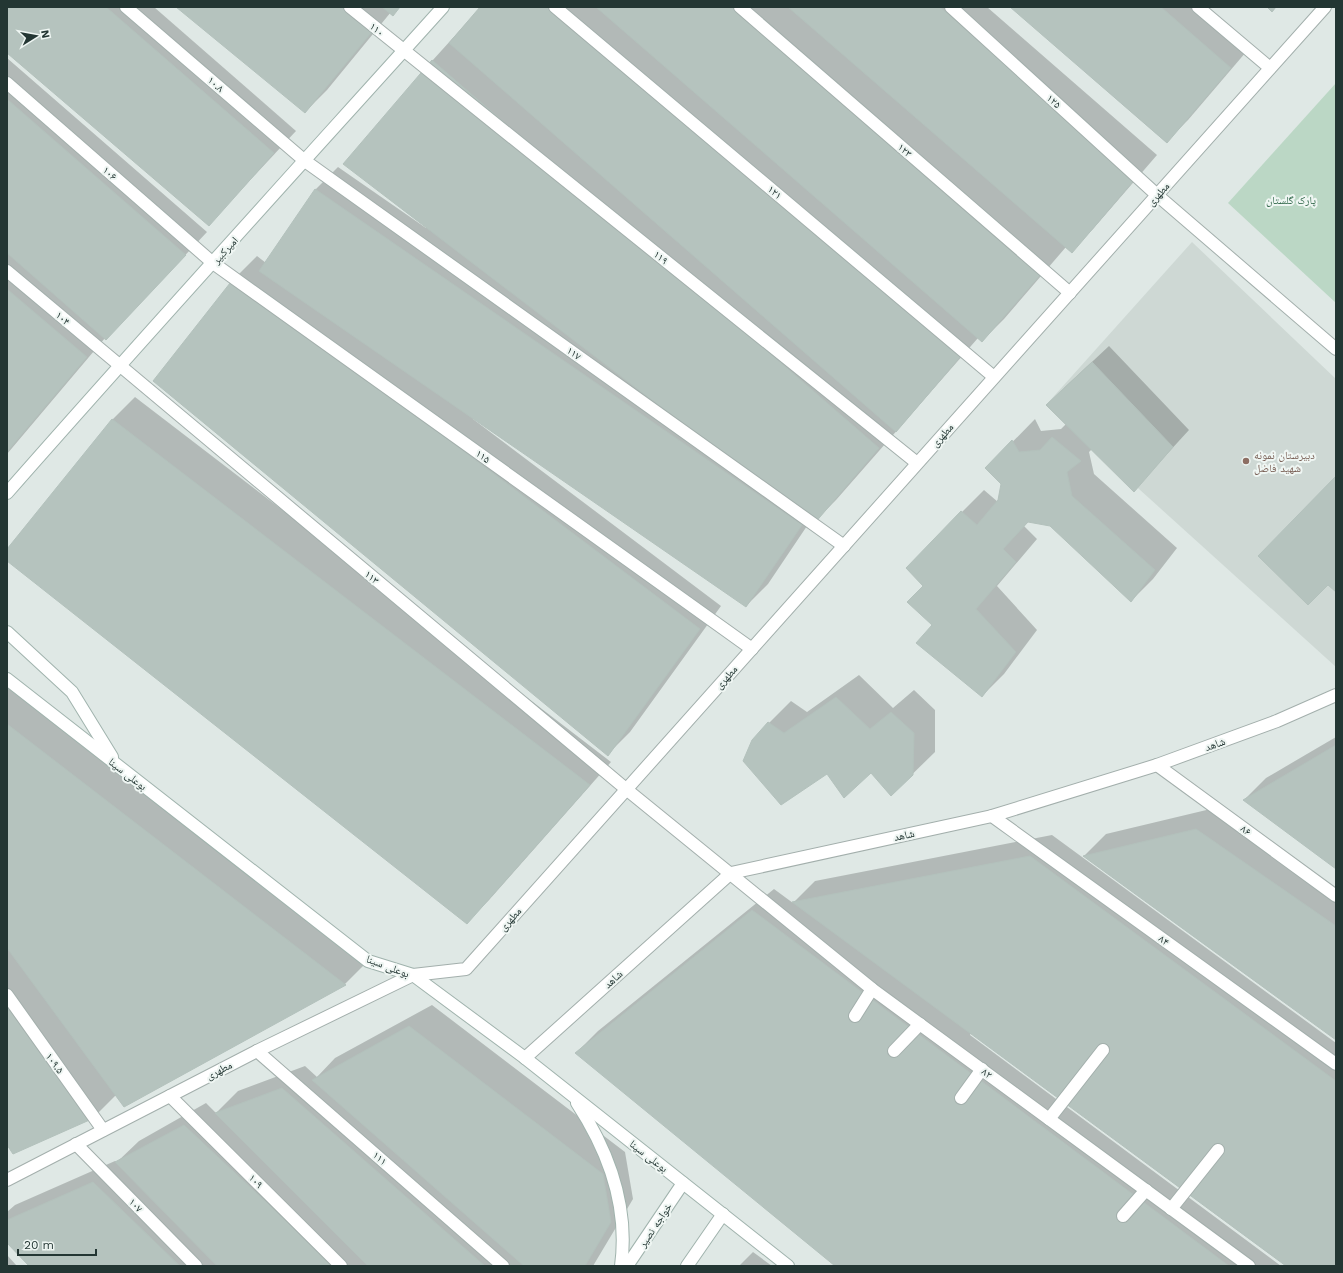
<svg xmlns="http://www.w3.org/2000/svg" width="1343" height="1273" font-family="'Work Sans','Noto Naskh Arabic',sans-serif">
	<style>
		.built { fill: #ced8d4 }
		.green { fill: #bbd7c5 }
		.shadow { fill: #0003 }
		.building { fill: #b5c3be; stroke: #b3c1bc }
		.lines { fill: none; stroke-linecap: round; stroke-linejoin: round }
		.service-casing { stroke: #a3afac; stroke-width: 14 }
		.minor-casing { stroke: #a3afac; stroke-width: 14 }
		.secondary-casing { stroke: #a0b3ad; stroke-width: 14 }
		.service { stroke: #fff; stroke-width: 12 }
		.minor { stroke: #fff; stroke-width: 12 }
		.secondary { stroke: #fff; stroke-width: 12 }
		.education-dot { fill: #8d6e63; stroke: #eff6f3; stroke-width: 1.5 }
		.labels { text-anchor: middle; stroke-width: 4; stroke-linejoin: round; paint-order: stroke }
		.street-label { font-size: 11px; fill: #233633; stroke: #eff6f3 }
		.park-label { font-size: 11px; fill: #32684b; stroke: #eff6f3 }
		.education-label { font-size: 11px; fill: #785e54; stroke: #eff6f3; text-anchor: start }
	</style>
	<rect width="100%" height="100%" fill="#dfe8e5"/>
	<!-- built -->
	<path class="built" d="M1192 242 1336 379V667L1046 405Z"/>
	<!-- green -->
	<path class="green" d="M1336 83V303L1228 203Z"/>
	<!-- shadow -->
	<g class="shadow">
		<path d="M7 7H154L296 131 209 224 7 52Z"/>
		<path d="M178 7H400L391 12 327 90 305 112Z"/>
		<path d="M481 7H987L1157 155 1093 229 1071 251 1066 247 1004 319 982 341 978 338 836 500 814 522 811 520 768 584 746 606 474 418 473 419 721 606 630 732 608 754 235 278 257 256 266 263 316 189 338 167 426 228 432 61Z"/>
		<path d="M1011 7H1208L1252 45 1188 120 1166 142Z"/>
		<path d="M7 58 207 232 128 316 105 338 7 454Z"/>
		<path d="M1109 346 1189 430 1134 490 1092 449 1089 452 1094 474 1177 548 1153 579 1131 601 1051 525 1029 521 1024 526 1037 539 997 586 1037 630 1004 674 982 696 933 625 924 586 962 512 984 490 998 502 1002 483 987 468 1035 419 1041 431 1061 429 1066 424 1064 388Z"/>
		<path d="M135 397 611 762 489 900 467 922 7 560V550L113 419Z"/>
		<path d="M859 675 893 708 914 690 935 710V752L891 795 871 772 827 773 769 723 791 701 807 712Z"/>
		<path d="M7 685 367 962 345 984 124 1106 116 1095 94 1117 7 1143Z"/>
		<path d="M1336 737V868L1244 800 1266 778Z"/>
		<path d="M1219 807 1336 889V1039L1084 856 1106 834Z"/>
		<path d="M1052 835 1336 1043V1266H1288L971 1033 970 1035 1281 1266H836L576 1053 598 1031 774 889 793 903 815 881Z"/>
		<path d="M432 1005 625 1152 633 1199 593 1266H30L7 1241V1212L15 1205 115 1161 117 1162 139 1141 206 1103 216 1113 238 1091 305 1066 317 1077 335 1058Z"/>
		<path d="M753 1252 772 1266H739Z"/>
		<path d="M7 1255 17 1266H7Z"/>
	</g>
	<!-- building -->
	<g class="building">
		<path d="M7 7H106L274 153 209 226 7 53Z"/>
		<path d="M176 7H349L376 27 305 113Z"/>
		<path d="M382 7H400L393 16Z"/>
		<path d="M480 7H559L961 356 896 432 449 43Z"/>
		<path d="M596 7H748L1047 267 982 342Z"/>
		<path d="M788 7H940L1136 178 1072 253Z"/>
		<path d="M1010 7H1161L1231 68 1167 143Z"/>
		<path d="M1267 7H1276L1272 12Z"/>
		<path d="M432 60 879 448 814 524 343 164Z"/>
		<path d="M7 99 186 255 106 340 7 253Z"/>
		<path d="M315 189 802 525 746 607 259 271Z"/>
		<path d="M234 278 700 629 608 756 153 381Z"/>
		<path d="M7 289 87 357 7 452Z"/>
		<path d="M1092 362 1173 447 1134 492 1046 405Z"/>
		<path d="M112 419 590 785 467 924 7 561V549Z"/>
		<path d="M1052 437 1081 461 1067 472 1072 496 1155 570 1131 602 1050 526 1028 522 1003 549 1016 562 976 609 1016 652 982 697 916 643 932 625 907 602 923 586 906 568 961 511 977 525 998 500 1001 484 985 468 1012 440 1019 452 1040 450Z"/>
		<path d="M1336 476V592L1328 585 1308 605 1258 556Z"/>
		<path d="M836 697 870 729 891 712 914 733 913 775 891 796 871 773 844 798 827 774 781 805 743 761 752 740 768 722 784 733Z"/>
		<path d="M7 724 346 985 124 1107 7 948Z"/>
		<path d="M1336 745V869L1243 800Z"/>
		<path d="M1196 829 1336 926V1040L1083 856Z"/>
		<path d="M1030 856 1336 1081V1266H1286L792 902Z"/>
		<path d="M752 910 1229 1266H835L575 1053Z"/>
		<path d="M7 995 94 1118 13 1154 7 1145Z"/>
		<path d="M409 1026 603 1174 611 1222 585 1266H524L312 1080Z"/>
		<path d="M282 1088 485 1266H368L215 1113Z"/>
		<path d="M184 1125 334 1266H217L115 1162Z"/>
		<path d="M93 1182 180 1266H29L7 1243V1220Z"/>
	</g>
	<g class="lines">
		<defs>
			<g id="service">
				<path d="M855 1016 872 989"/>
				<path d="M894 1051 920 1024"/>
				<path d="M961 1098 982 1069"/>
				<path d="M1049 1119 1103 1050"/>
				<path d="M1171 1209 1218 1150"/>
				<path d="M1123 1216 1146 1190"/>
			</g>
			<g id="minor">
				<path d="M126 7 305 161 844 546"/>
				<path d="M350 7 917 463"/>
				<path d="M555 7 994 377"/>
				<path d="M740 7 1070 293"/>
				<path d="M951 7 1157 195 1336 349"/>
				<path d="M1198 7 1270 68"/>
				<path d="M7 83 213 263 752 649"/>
				<path d="M7 271 626 789 872 989 1249 1266"/>
				<path d="M1157 765 1336 896"/>
				<path d="M992 816 1336 1064"/>
				<path d="M7 995 103 1130"/>
				<path d="M257 1051 503 1266"/>
				<path d="M525 1058 731 873 992 816 1157 765 1277 721 1336 695"/>
				<path d="M170 1096 341 1266"/>
				<path d="M76 1144 196 1266"/>
				<path d="M7 1180 257 1051 413 975 466 969 1325 7"/>
			</g>
			<g id="secondary">
				<path d="M7 493C151 329 297 169 443 7"/>
				<path d="M7 632 72 692 112 757"/>
				<path d="M7 679 368 961 413 975 525 1058 788 1266"/>
				<path d="M577 1103C609 1152 629 1207 621 1266"/>
				<path d="M627 1266 683 1183"/>
				<path d="M687 1266 723 1214"/>
			</g>
		</defs>
		<!-- service casing -->
		<use href="#service" class="service-casing"/>
		<!-- minor casing -->
		<use href="#minor" class="minor-casing"/>
		<!-- secondary casing -->
		<use href="#secondary" class="secondary-casing"/>
		<!-- service -->
		<use href="#service" class="service"/>
		<!-- minor -->
		<use href="#minor" class="minor"/>
		<!-- secondary -->
		<use href="#secondary" class="secondary"/>
	</g>
	<!-- markers -->
	<circle class="education-dot" cx="1246" cy="461" r="4"/>
	<g class="labels">
		<!-- street labels -->
		<g class="street-label">
			<text transform="translate(377 29) rotate(39)" y="4">۱۱۰</text>
			<text transform="translate(216 84) rotate(41)" y="4">۱۰.۸</text>
			<text transform="translate(1054 101) rotate(42)" y="4">۱۲۵</text>
			<text transform="translate(905 150) rotate(41)" y="4">۱۲۳</text>
			<text transform="translate(110 173) rotate(41)" y="4">۱۰۶</text>
			<text transform="translate(775 192) rotate(40)" y="4">۱۲۱</text>
			<text transform="translate(1158 194) rotate(-48)" y="4">مطهری</text>
			<text transform="translate(225 250) rotate(-48)" y="4">امیرکبیر</text>
			<text transform="translate(661 257) rotate(39)" y="4">۱۱۹</text>
			<text transform="translate(63 318) rotate(40)" y="4">۱۰۴</text>
			<text transform="translate(574 353) rotate(36)" y="4">۱۱۷</text>
			<text transform="translate(942 435) rotate(-48)" y="4">مطهری</text>
			<text transform="translate(483 456) rotate(36)" y="4">۱۱۵</text>
			<text transform="translate(372 577) rotate(40)" y="4">۱۱۳</text>
			<text transform="translate(726 677) rotate(-48)" y="4">مطهری</text>
			<text transform="translate(1215 744) rotate(-20)" y="4">شاهد</text>
			<text transform="translate(128 774) rotate(38)" y="4">بوعلی سینا</text>
			<text transform="translate(1246 830) rotate(36)" y="4">۸۶</text>
			<text transform="translate(904 835) rotate(-12)" y="4">شاهد</text>
			<text transform="translate(510 919) rotate(-48)" y="4">مطهری</text>
			<text transform="translate(1164 940) rotate(36)" y="4">۸۴</text>
			<text transform="translate(388 966) rotate(21)" y="4">بوعلی سینا</text>
			<text transform="translate(613 979) rotate(-42)" y="4">شاهد</text>
			<text transform="translate(55 1063) rotate(54)" y="4">۱۰۹.۵</text>
			<text transform="translate(219 1070) rotate(-27)" y="4">مطهری</text>
			<text transform="translate(987 1073) rotate(36)" y="4">۸۲</text>
			<text transform="translate(649 1156) rotate(38)" y="4">بوعلی سینا</text>
			<text transform="translate(380 1158) rotate(41)" y="4">۱۱۱</text>
			<text transform="translate(256 1181) rotate(45)" y="4">۱۰۹</text>
			<text transform="translate(136 1205) rotate(46)" y="4">۱۰۷</text>
			<text transform="translate(655 1225) rotate(-56)" y="4">خواجه نصیر</text>
		</g>
		<!-- park labels -->
		<g class="park-label">
			<text x="1291" y="204">پارک گلستان</text>
		</g>
		<!-- education labels -->
		<g class="education-label">
			<text x="1254" y="459">دبیرستان نمونه<tspan x="1254" dy="13">شهید فاضل</tspan></text>
		</g>
	</g>
	<!-- border -->
	<rect width="1343" height="1273" fill="none" stroke="#233633" stroke-width="16"/>
	<!-- north arrow -->
	<g transform="translate(36 36) rotate(79)" stroke="#eff6f3" stroke-width="3" paint-order="stroke">
	<path d="M0-3L7 15L0 10L-7 15Z" fill="#233633"/>
	<text y="-6" font-size="11" font-weight="bold" text-anchor="middle" fill="#233633">N</text>
	</g>
	<!-- scale -->
	<path d="M18 1249v6h78v-6" fill="none" stroke="#233633" stroke-width="2"/>
	<text x="24" y="1249" font-size="12" fill="#233633" stroke="#eff6f3" stroke-width="3" paint-order="stroke">20 m</text>
</svg>
